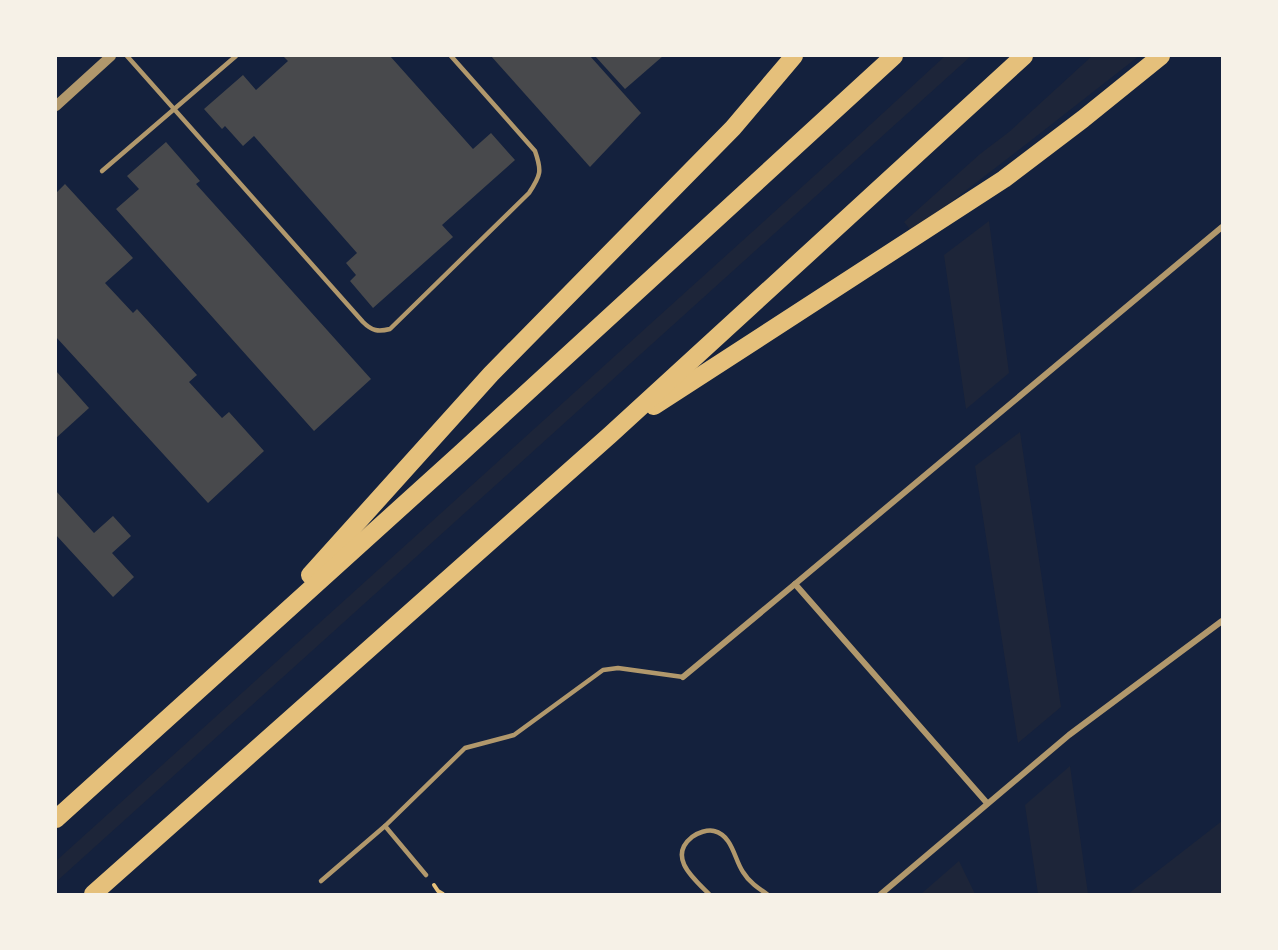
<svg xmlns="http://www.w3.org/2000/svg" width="1278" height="950" font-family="'Fira Sans',sans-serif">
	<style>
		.green { fill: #1d2539 }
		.building { fill: #48494c }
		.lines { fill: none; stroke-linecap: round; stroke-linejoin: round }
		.path { stroke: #e5c07b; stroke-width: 4 }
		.service { stroke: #b1986c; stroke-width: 4.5 }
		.minor { stroke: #b1986c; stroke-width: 6 }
		.tertiary { stroke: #b1986c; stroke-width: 10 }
		.motorway { stroke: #e5c07b; stroke-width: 18 }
	</style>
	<rect width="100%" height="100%" fill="#14213d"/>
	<!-- green -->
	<g class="green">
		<path d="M945 56H971L56 882V861L845 148Z"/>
		<path d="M1092 56H1139L1029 142 912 232 904 222 980 154 1009 132Z"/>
		<path d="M989 221 1009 373 966 409 944 255Z"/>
		<path d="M1020 432 1061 707 1018 743 975 466Z"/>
		<path d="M1070 766 1088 894H1038L1025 805Z"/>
		<path d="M1222 821V894H1128Z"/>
		<path d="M959 861 975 894H921Z"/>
	</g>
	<!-- building -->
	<g class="building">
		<path d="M283 56H390L473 149 491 133 515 160 442 225 453 237 373 308 350 281 356 275 346 263 357 253 254 136 243 146 225 126 222 129 204 109 243 75 256 90 288 61Z"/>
		<path d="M491 56H590L641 113 590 167Z"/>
		<path d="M595 56H663L625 89Z"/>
		<path d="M166 142 200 181 196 184 371 379 314 431 116 209 139 189 127 176Z"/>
		<path d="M65 184 133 258 105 283 133 313 137 309 197 375 189 382 222 418 229 412 264 451 208 503 56 337V193Z"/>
		<path d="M56 371 89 408 56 438Z"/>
		<path d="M56 491 94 533 113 516 131 536 112 553 134 577 113 597 56 535Z"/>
	</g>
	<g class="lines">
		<!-- path -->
		<path class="path" d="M434 885 438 891 443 894"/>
		<!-- service -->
		<g class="service">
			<path d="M127 56 363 322C372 331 378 332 390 329L529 193C541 175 542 171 535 151L451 56"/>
			<path d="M102 171 236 56"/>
			<path d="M426 875 385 826 465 748 514 735 603 670 618 668 683 677"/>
			<path d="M321 881 385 826"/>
			<path d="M709 894C694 879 667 857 692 837 697 833 708 829 714 831 733 836 734 859 743 872 749 882 758 888 767 894"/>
		</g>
		<!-- minor -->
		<g class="minor">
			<path d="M795 584 987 803"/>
			<path d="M683 677 795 584 1222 227"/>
			<path d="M881 894 1069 735 1222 621"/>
		</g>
		<!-- tertiary -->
		<path class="tertiary" d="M56 106 111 56"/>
		<!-- motorway -->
		<g class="motorway">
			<path d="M654 406 1004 179 1083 119 1161 56"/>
			<path d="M310 575 491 374 733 128 794 56"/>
			<path d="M56 819 461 453 894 56"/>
			<path d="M93 894 610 435 1024 56"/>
		</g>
	</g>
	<!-- border -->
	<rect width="1278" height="950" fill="none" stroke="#f6f1e7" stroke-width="114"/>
</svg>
